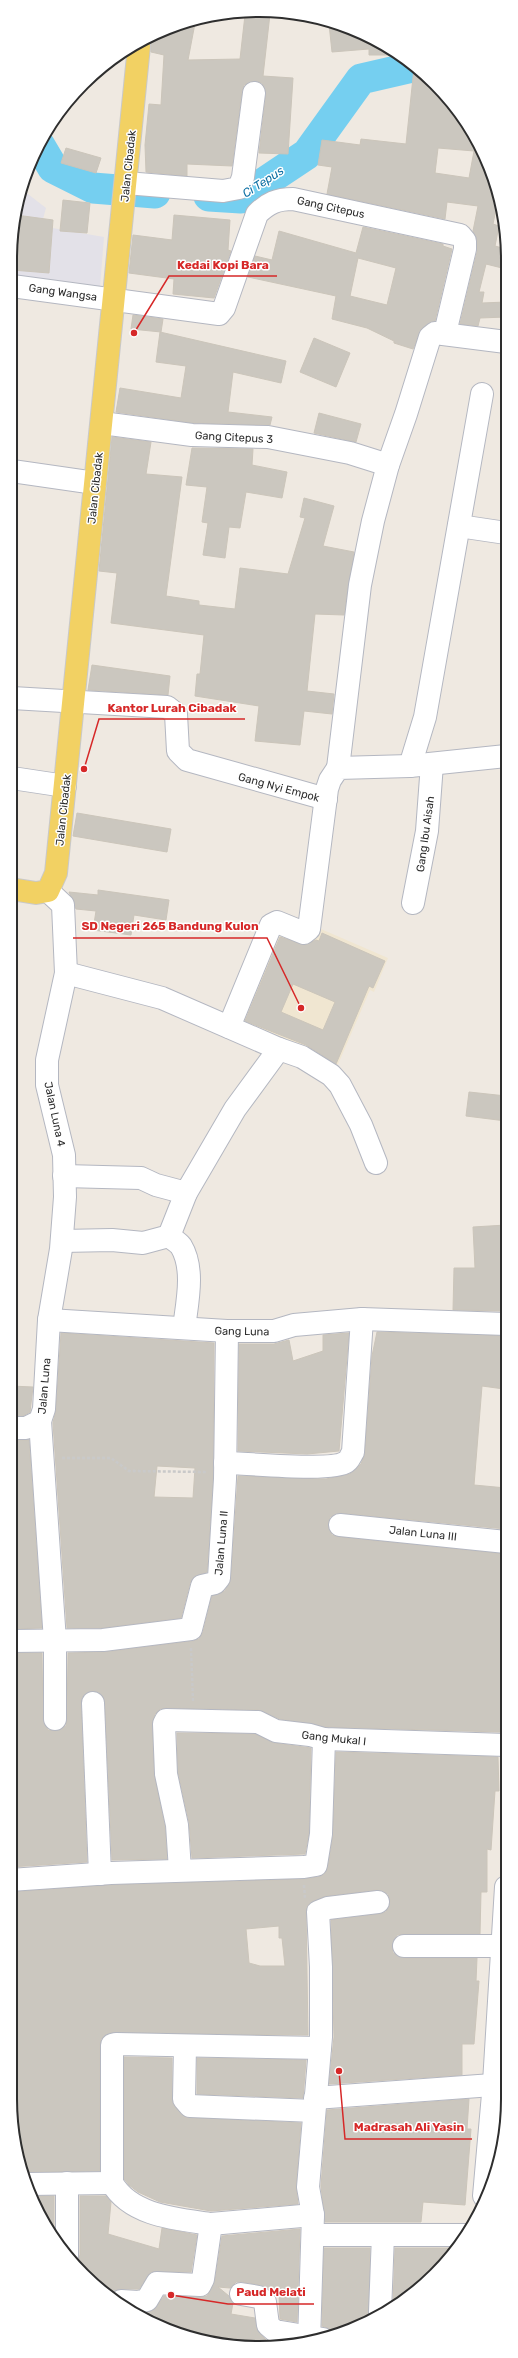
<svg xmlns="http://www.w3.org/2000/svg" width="518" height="2358" font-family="Rubik,sans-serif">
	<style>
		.industrial { fill: #e3e1e8 }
		.education { fill: #f0e6d1 }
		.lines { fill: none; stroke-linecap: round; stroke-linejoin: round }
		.river { stroke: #75cff0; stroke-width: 31 }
		.building { fill: #cbc7bf; stroke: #cbc5ba; fill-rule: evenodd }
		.minor-casing { stroke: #b4b7c1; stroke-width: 24 }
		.major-casing { stroke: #c9c9c9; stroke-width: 24 }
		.path { stroke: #c9c9c9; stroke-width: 2.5; stroke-dasharray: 3 2; stroke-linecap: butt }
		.minor { stroke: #fff; stroke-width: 22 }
		.major { stroke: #f2d163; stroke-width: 22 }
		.labels { text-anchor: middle; stroke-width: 3; stroke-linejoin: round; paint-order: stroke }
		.street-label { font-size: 11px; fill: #2e2e2e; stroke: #fff }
		.water-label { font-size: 12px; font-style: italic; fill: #0d6fa3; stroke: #fff }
		.rim { fill: none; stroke: #2e2e2e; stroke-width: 2 }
		.leader { fill: none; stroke: #d62828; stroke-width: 1.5 }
		.callout-dot { fill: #d62828; stroke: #fff; stroke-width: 1.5 }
		.callout-label { font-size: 12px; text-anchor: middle; font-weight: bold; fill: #d62828; stroke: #fff; stroke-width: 3; stroke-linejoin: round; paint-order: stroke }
	</style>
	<rect width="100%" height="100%" fill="#efe9e1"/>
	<!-- industrial -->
	<path class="industrial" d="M24 191 46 208 41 226 104 237 100 287 12 277V226Z"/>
	<!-- education -->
	<path class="education" d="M281 922 318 936 321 929 388 958 374 992 370 990 336 1069 234 1025Z"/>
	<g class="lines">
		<!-- river -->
		<g class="river">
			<path d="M40 146 53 168 93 188 155 193"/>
			<path d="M209 196 241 198 307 154 361 79 413 67"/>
		</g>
	</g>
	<!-- building -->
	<g class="building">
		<path d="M270 14 263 76 293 78 288 154 259 153 266 94 262 83 255 81 244 85 242 91 232 166 187 164V176L146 172 145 145 149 104 161 105 164 55 151 52 150 40 196 18 188 60 240 59 245 15Z"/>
		<path d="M329 24 369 36 396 55H369V49L332 52Z"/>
		<path d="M414 68 435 83 482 149 498 199 493 224 499 226 495 246 506 249V251L502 268 486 264 479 292H484L482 303 506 302V317L480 318 478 326 460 324 477 252V240L473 231 478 206 447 202 445 219 327 194 332 167 318 165 322 140 360 145 361 139 406 144ZM438 148 474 151 469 178 435 173Z"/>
		<path d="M66 148 101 158 96 173 61 163Z"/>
		<path d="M63 200 90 203 87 233 60 231Z"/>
		<path d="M16 215 53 220 49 273 12 270V226Z"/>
		<path d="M174 215 230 220 228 250 231 251 214 298 173 294 174 279 129 273 133 235 172 240Z"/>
		<path d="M363 227 443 244V246L452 249 435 321 422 328 413 349 394 343V341L367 328 332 319 336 296 248 277 255 256 272 260 279 231 356 253ZM358 258 396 268 387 305 350 296Z"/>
		<path d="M133 315 163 319 161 332 131 329Z"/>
		<path d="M160 332 286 361 281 383 233 372 228 412 272 417 270 425 193 423 116 412 120 388 181 398 186 366 156 362Z"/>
		<path d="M314 338 350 353 336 387 300 372Z"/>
		<path d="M319 413 361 424 356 442 314 433Z"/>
		<path d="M112 437 151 442 146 474 182 477 166 596 199 601V605L235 609 240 568 288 574 305 518 300 517 304 498 334 506 323 546 354 552 344 615 315 614 307 691 334 694 332 714 304 711 300 745 255 741 259 706 195 696 197 674H200L204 635 111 623 117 573 99 571Z"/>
		<path d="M192 448 253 449 252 465 287 472 282 498 246 492 240 528 229 527 225 558 203 555 208 523 202 522 207 487 186 485Z"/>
		<path d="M92 665 170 676 168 695 88 690Z"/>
		<path d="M77 813 171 829 167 852 73 836Z"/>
		<path d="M98 890 169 900 166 920 134 915 131 935 93 930 96 911 76 909 69 892 98 895Z"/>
		<path d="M322 933 385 961 373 988 369 986 336 1064 306 1045 245 1021 280 937 305 945 316 940 319 941ZM293 984 335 1002 323 1030 281 1012Z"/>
		<path d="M469 1092 506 1096V1121L466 1116Z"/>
		<path d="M506 1225V1311L453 1310 454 1268H475L473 1227Z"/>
		<path d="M377 1332 506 1336 504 1389 482 1386 474 1485 506 1488V1529L341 1513 330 1517 328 1524 332 1535 339 1537 506 1554V1679L500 1732 326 1727 280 1719 258 1710 166 1708 160 1709 155 1714 152 1724 154 1774 165 1827 167 1859 112 1860 105 1702 99 1692 92 1691 82 1697 81 1704 87 1862 10 1867 11 1653H42L43 1719 48 1730 55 1731 66 1726 67 1719 68 1653 104 1652 193 1641 199 1639 203 1632 212 1596 225 1591 231 1579 238 1476 326 1479 350 1474 361 1464 365 1453 372 1356Z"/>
		<path d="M61 1333 214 1343 213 1479 207 1572 194 1577 190 1583 181 1618 102 1628H67L53 1423 56 1410ZM157 1466 195 1468 193 1498 154 1497Z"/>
		<path d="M349 1333 339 1451 307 1454 238 1451 239 1344H274L289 1340 293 1361 323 1351V1335Z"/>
		<path d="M11 1386 33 1387 30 1412 23 1416H11Z"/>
		<path d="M11 1440H29L42 1628 11 1629Z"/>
		<path d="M177 1733 255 1734 274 1743 311 1748 309 1833 305 1854 192 1858 189 1822 178 1772Z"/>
		<path d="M336 1752 498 1757 499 1791H495L491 1850 487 1849V1892H481L480 1934H404L397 1935 392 1946 393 1953 404 1958H477L476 1981H479L474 2044H462V2075L329 2084 334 2037 331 1920 380 1914 386 1912 390 1901 388 1894 377 1890 326 1896 313 1901 308 1905 306 1912 308 2035 109 2033 101 2039 100 2045V2171L25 2172 10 2099V1892L112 1885 304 1879 318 1877 324 1874 328 1867 333 1836ZM279 1926V1938H282L285 1966H260L249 1963 246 1929Z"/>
		<path d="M124 2057 172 2058V2099L175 2107 185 2117 301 2123 296 2186 298 2204 211 2211 160 2202 138 2192 129 2185 124 2179Z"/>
		<path d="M197 2058 306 2060 303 2098 197 2094Z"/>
		<path d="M469 2099 467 2129H471L465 2205 423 2202 421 2222H325L321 2186 327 2110Z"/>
		<path d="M30 2196H54V2235L42 2215Z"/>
		<path d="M80 2196H106L111 2202 108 2234 159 2249 162 2228 197 2235 191 2272H151L139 2289H121L111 2293 74 2265 80 2255Z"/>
		<path d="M300 2229 297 2322 280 2319 279 2294 274 2293 261 2285 243 2282H236L230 2288 218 2287 229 2296 233 2303 231 2314 255 2318 260 2334 267 2341 277 2344 242 2347 149 2322 139 2314 154 2310 164 2296 199 2297 207 2296 215 2281 222 2236Z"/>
		<path d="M324 2248H370L369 2317 334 2334 331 2329 322 2326Z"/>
		<path d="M395 2248H454L411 2296 393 2305Z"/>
	</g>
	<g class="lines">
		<defs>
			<g id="minor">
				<path d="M126 183 223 191 239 188 243 177 254 93"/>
				<path d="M12 286 219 314 224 308 257 214C268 203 277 199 293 199L460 235 465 241V249L445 333"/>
				<path d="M102 423 192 435 268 437 350 453 388 465"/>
				<path d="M12 471 95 483"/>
				<path d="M459 526 506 533"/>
				<path d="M12 698 167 707 176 714 178 751 187 760 326 799"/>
				<path d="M410 766 425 717 482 394"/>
				<path d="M338 768 360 585 373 521 388 465 406 414 430 337 435 333 506 342"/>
				<path d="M12 778 65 786"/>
				<path d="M413 903 427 831 432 764"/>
				<path d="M66 973 162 998 279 1049 302 1057 331 1075 340 1085 361 1125 376 1163"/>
				<path d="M229 1027 271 925 277 922 304 933 309 929 327 789 330 780 338 768 410 766 506 756"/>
				<path d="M64 1176 141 1178 156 1185 186 1193 235 1109 279 1049"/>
				<path d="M169 1236C172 1239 178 1242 181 1246 195 1269 187 1303 184 1328"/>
				<path d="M62 1241 112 1240 143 1243 169 1236 186 1193"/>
				<path d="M49 1320 227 1331H274L294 1325 362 1319 506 1324"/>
				<path d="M40 1421 55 1641V1719"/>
				<path d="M11 1428H26L40 1421 44 1409 49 1320 61 1249 65 1197 64 1155 47 1085V1060L66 973 63 905 48 891"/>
				<path d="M225 1463C247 1463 332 1472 346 1462 349 1461 351 1455 353 1452L362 1319"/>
				<path d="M340 1525 506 1542"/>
				<path d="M11 1641 103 1640 191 1629 202 1586 215 1583 219 1578 225 1479 227 1331"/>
				<path d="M93 1703 100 1874"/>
				<path d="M180 1870 177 1825 166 1774 164 1724 166 1720 258 1722 276 1731 310 1735 324 1739 506 1745"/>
				<path d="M10 1880 111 1873 304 1867 316 1865 321 1834 324 1739"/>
				<path d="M404 1946H501"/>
				<path d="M185 2046 184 2099 190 2106 314 2111"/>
				<path d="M315 2098 506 2084"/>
				<path d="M27 2184 112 2183"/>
				<path d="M484 2196 494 2083 506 1887"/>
				<path d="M211 2224C177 2219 131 2216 112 2183V2045L116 2044 320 2048"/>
				<path d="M313 2235H465"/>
				<path d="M67 2255V2183"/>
				<path d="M241 2294 259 2297 265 2302 268 2325 275 2331 323 2339"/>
				<path d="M121 2301 138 2302 147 2300 157 2283 200 2285 203 2279 211 2224 313 2215"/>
				<path d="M380 2312 383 2235"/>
				<path d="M309 2341 313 2215 308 2187 321 2037V1967L318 1912 328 1908 378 1902"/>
			</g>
			<path id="major" d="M11 889 36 893 48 891 56 873 139 46"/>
		</defs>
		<!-- minor casing -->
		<use href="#minor" class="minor-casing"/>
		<!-- major casing -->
		<use href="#major" class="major-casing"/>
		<!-- path -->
		<g class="path">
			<path d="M62 1458H111L129 1471 207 1472"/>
			<path d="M191 1648 193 1701"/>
			<path d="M304 1885 305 1898"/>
		</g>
		<!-- minor -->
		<use href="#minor" class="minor"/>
		<!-- major -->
		<use href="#major" class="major"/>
	</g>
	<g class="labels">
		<!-- street labels -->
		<g class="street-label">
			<text transform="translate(128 166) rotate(-84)" y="4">Jalan Cibadak</text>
			<text transform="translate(331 207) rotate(12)" y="4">Gang Citepus</text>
			<text transform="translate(63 292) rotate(8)" y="4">Gang Wangsa</text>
			<text transform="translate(234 437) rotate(3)" y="4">Gang Citepus 3</text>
			<text transform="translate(95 488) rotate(-84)" y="4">Jalan Cibadak</text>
			<text transform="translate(279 787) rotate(15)" y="4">Gang Nyi Empok</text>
			<text transform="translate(63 810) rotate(-84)" y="4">Jalan Cibadak</text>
			<text transform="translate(425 834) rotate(-82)" y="4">Gang Ibu Aisah</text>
			<text transform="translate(55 1114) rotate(78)" y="4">Jalan Luna 4</text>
			<text transform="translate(242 1331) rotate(1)" y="4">Gang Luna</text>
			<text transform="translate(44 1386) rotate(-85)" y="4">Jalan Luna</text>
			<text transform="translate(423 1533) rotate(6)" y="4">Jalan Luna III</text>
			<text transform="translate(221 1543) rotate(-85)" y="4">Jalan Luna II</text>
			<text transform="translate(334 1738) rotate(6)" y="4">Gang Mukal I</text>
		</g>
		<!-- water labels -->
		<g class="water-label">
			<text transform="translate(263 182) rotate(-33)" y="4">Ci Tepus</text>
		</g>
	</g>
	<!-- crop -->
	<path d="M0 0H518V2358H0ZM259 17H259A242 242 0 0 1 501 259V2099A242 242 0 0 1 259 2341H259A242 242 0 0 1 17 2099V259A242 242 0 0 1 259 17Z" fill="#fff" fill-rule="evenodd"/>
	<path class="rim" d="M259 17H259A242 242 0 0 1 501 259V2099A242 242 0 0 1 259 2341H259A242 242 0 0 1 17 2099V259A242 242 0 0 1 259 17Z"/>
	<!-- callouts -->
	<path class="leader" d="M134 333L169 276H277M84 769L99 719H245M301 1008L267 938H73M339 2071L345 2139H472M171 2295L228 2304H314"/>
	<g class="callout-dot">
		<circle cx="134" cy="333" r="4"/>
		<circle cx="84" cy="769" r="4"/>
		<circle cx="301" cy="1008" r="4"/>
		<circle cx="339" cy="2071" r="4"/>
		<circle cx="171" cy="2295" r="4"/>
	</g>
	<g class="callout-label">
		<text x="223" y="269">Kedai Kopi Bara</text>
		<text x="172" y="712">Kantor Lurah Cibadak</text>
		<text x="170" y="930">SD Negeri 265 Bandung Kulon</text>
		<text x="409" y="2131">Madrasah Ali Yasin</text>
		<text x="271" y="2296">Paud Melati</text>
	</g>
</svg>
